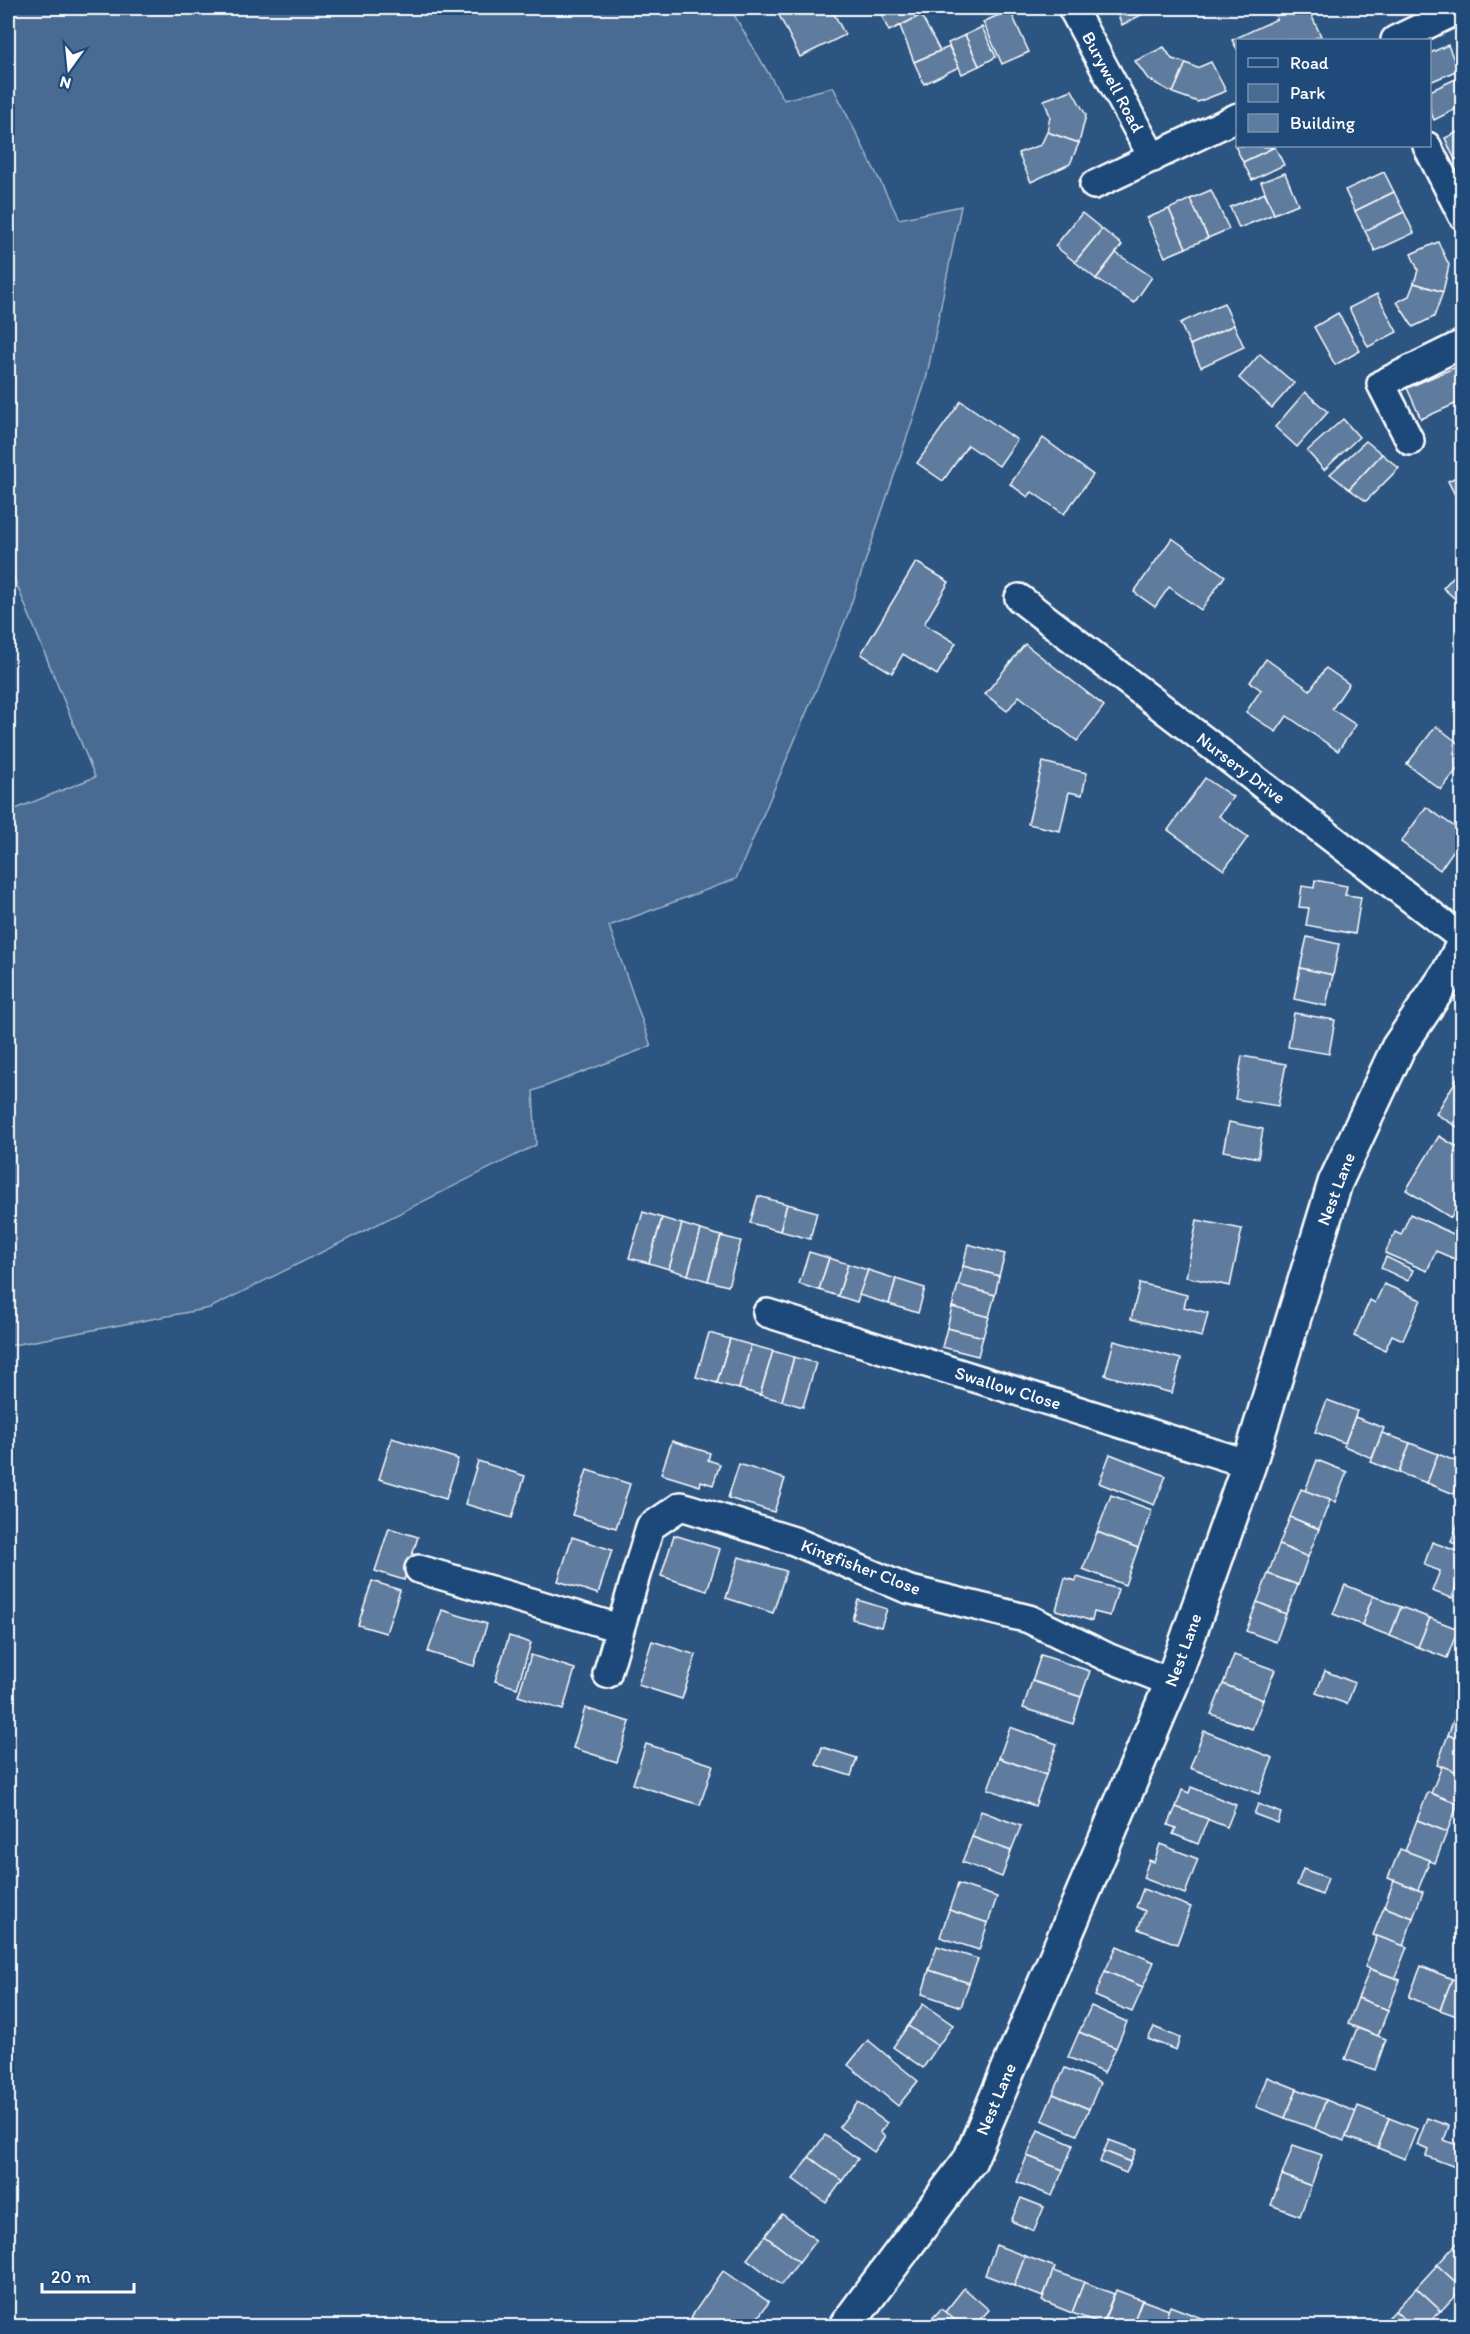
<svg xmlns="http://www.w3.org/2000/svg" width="1470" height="2334" font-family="Itim,sans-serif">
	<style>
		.green { fill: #486b92; stroke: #a4b5c8; stroke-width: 1.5 }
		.building { fill: #5e7c9f; stroke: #fff; stroke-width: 1.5 }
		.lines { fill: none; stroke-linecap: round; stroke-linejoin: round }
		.minor-casing { stroke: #fff; stroke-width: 32 }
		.tertiary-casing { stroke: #fff; stroke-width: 38 }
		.minor { stroke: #1f4a7a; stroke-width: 27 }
		.tertiary { stroke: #1f4a7a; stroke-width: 33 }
		.labels { text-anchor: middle; stroke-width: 4.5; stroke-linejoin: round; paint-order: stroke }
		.street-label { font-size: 18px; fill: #fff; stroke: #1f4a7a }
	</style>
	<rect width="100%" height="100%" fill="#2c5582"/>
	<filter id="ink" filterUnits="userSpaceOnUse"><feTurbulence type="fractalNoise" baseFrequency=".0167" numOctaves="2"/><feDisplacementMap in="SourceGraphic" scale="12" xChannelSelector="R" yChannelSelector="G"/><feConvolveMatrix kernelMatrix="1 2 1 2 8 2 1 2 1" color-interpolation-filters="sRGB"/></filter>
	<g filter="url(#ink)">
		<!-- green -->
		<path class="green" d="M23 8H730L784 100 833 87 899 219 961 206 926 380 846 619 736 879 609 926 651 1046 533 1091 536 1145 210 1308 8 1346V812L95 777 8 563V11Z"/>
		<!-- building -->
		<g class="building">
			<path d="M794 8H831L845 35 800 57 779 15Z"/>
			<path d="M889 8H924L926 13 889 31 880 12Z"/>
			<path d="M1115 8H1139L1143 14 1122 25Z"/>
			<path d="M1271 8H1308L1321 36 1310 40H1238V51L1232 40 1277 19Z"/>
			<path d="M1010 10 1029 52 1002 64 983 22Z"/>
			<path d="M921 15 940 51 914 62 900 26Z"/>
			<path d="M982 27 996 57 979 66 965 35Z"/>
			<path d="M965 35 979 66 962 74 948 43Z"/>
			<path d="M1448 45 1458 70 1430 82V53Z"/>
			<path d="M949 47 959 67 924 84 914 62Z"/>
			<path d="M1164 47 1172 59 1186 63 1173 93 1148 79 1135 61Z"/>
			<path d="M1211 62 1226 91 1198 102 1173 93 1186 63 1197 68Z"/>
			<path d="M1462 76V106L1434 120 1430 109V91Z"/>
			<path d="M1072 90 1086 115 1079 143 1047 132 1050 116 1044 100Z"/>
			<path d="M1462 130V156L1455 160 1445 138Z"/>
			<path d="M1047 132 1079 143 1070 164 1031 182 1018 153 1041 145Z"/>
			<path d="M1238 142V146L1275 147 1243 162 1234 144Z"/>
			<path d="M1275 147 1284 165 1252 180 1243 162Z"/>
			<path d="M1384 172 1394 192 1355 211 1345 190Z"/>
			<path d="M1285 173 1298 204 1274 214 1261 182Z"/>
			<path d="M1211 190 1229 229 1208 238 1190 199Z"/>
			<path d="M1394 192 1404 212 1365 231 1355 211Z"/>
			<path d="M1265 193 1274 214 1239 228 1230 207Z"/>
			<path d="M1190 199 1208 238 1186 248 1169 209Z"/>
			<path d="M1169 209 1186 248 1165 257 1147 218Z"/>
			<path d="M1404 212 1414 233 1375 251 1365 231Z"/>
			<path d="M1082 213 1102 229 1075 262 1055 246Z"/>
			<path d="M1102 229 1122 245 1096 279 1075 262Z"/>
			<path d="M1438 242 1449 265 1443 292 1414 283 1418 270 1411 254Z"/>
			<path d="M1116 253 1152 277 1134 303 1096 279Z"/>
			<path d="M1414 283 1443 292 1434 317 1413 327 1397 302 1409 296Z"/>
			<path d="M1377 294 1397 332 1368 347 1349 308Z"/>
			<path d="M1224 303 1234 325 1190 345 1180 323Z"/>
			<path d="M1338 313 1360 351 1335 365 1314 327Z"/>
			<path d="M1234 325 1244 347 1201 367 1190 345Z"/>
			<path d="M1260 354 1294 383 1272 408 1239 378Z"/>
			<path d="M1456 367 1462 382V401L1421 419 1407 388Z"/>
			<path d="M1305 392 1328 412 1297 447 1275 427Z"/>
			<path d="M961 401 1017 440 999 466 968 445 943 481 917 463Z"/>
			<path d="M1343 419 1359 437 1324 470 1307 451Z"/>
			<path d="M1043 438 1093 475 1064 514 1032 492 1028 497 1010 484Z"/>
			<path d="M1366 441 1382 454 1349 489 1330 474Z"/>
			<path d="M1382 454 1399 468 1366 501 1349 489Z"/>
			<path d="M1462 474V509L1448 481Z"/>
			<path d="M1172 538 1225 576 1201 610 1169 587 1155 607 1134 592Z"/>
			<path d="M916 562 949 582 924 624 956 643 937 675 903 654 892 673 861 654Z"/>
			<path d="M1461 568 1462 569V605L1443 588Z"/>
			<path d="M1025 644 1104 706 1077 741 1019 696 1007 711 985 694Z"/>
			<path d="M1266 659 1310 690 1326 668 1349 684 1332 709 1356 725 1338 751 1287 716 1276 732 1246 712 1261 690 1250 682Z"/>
			<path d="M1436 726 1462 746V763L1441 790 1407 764Z"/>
			<path d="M1043 762 1087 773 1082 795 1069 792 1060 831 1028 824Z"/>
			<path d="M1205 778 1233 797 1219 816 1248 837 1224 870 1168 830Z"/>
			<path d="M1426 807 1462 832V838L1440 870 1401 842Z"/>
			<path d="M1315 880 1347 886 1345 895 1361 897 1355 934 1306 925 1309 908 1299 907 1302 886 1314 888Z"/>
			<path d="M1307 937 1339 944 1333 975 1300 968Z"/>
			<path d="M1300 968 1333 975 1326 1006 1294 999Z"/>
			<path d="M1294 1013 1335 1020 1329 1054 1288 1047Z"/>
			<path d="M1242 1056 1286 1064 1278 1106 1235 1099Z"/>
			<path d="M1462 1070V1130L1436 1114Z"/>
			<path d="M1229 1122 1263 1129 1258 1158 1223 1151Z"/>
			<path d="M1439 1136 1462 1150V1173L1460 1178 1462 1180V1198L1451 1218 1406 1190Z"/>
			<path d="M758 1196 787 1204 780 1231 750 1223Z"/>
			<path d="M787 1204 817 1212 810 1239 780 1231Z"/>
			<path d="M643 1212 662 1218 649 1263 629 1258Z"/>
			<path d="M1410 1214 1462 1238V1248L1457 1260 1436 1251 1427 1271 1385 1253 1395 1232 1401 1235Z"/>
			<path d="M662 1218 682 1224 669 1269 649 1263Z"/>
			<path d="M1197 1220 1242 1229 1230 1286 1186 1277Z"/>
			<path d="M682 1224 701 1230 688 1275 669 1269Z"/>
			<path d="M701 1230 721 1236 708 1281 688 1275Z"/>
			<path d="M721 1236 741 1241 728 1286 708 1281Z"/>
			<path d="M968 1244 1005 1254 999 1276 963 1266Z"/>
			<path d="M809 1252 829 1258 819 1290 799 1284Z"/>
			<path d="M1386 1257 1413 1270 1408 1281 1381 1268Z"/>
			<path d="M829 1258 848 1264 838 1296 819 1290Z"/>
			<path d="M848 1264 868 1270 857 1302 838 1296Z"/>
			<path d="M963 1266 999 1276 995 1295 958 1285Z"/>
			<path d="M868 1270 896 1279 889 1304 859 1295Z"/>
			<path d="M896 1279 925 1288 918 1313 889 1304Z"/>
			<path d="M1140 1283 1187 1295 1184 1307 1208 1313 1202 1337 1131 1319Z"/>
			<path d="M1384 1284 1421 1300 1403 1340 1392 1335 1385 1350 1354 1336 1370 1300 1375 1303Z"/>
			<path d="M958 1285 995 1295 989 1317 952 1307Z"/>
			<path d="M952 1307 989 1317 983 1337 947 1328Z"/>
			<path d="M947 1328 983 1337 978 1356 942 1347Z"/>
			<path d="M709 1333 730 1339 717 1383 696 1377Z"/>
			<path d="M730 1339 751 1345 739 1389 717 1383Z"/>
			<path d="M1114 1341 1181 1359 1172 1393 1105 1375Z"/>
			<path d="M751 1345 773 1351 760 1395 739 1389Z"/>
			<path d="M773 1351 794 1357 782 1401 760 1395Z"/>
			<path d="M794 1357 816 1363 803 1407 782 1401Z"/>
			<path d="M1327 1400 1357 1411 1345 1443 1315 1432Z"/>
			<path d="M1355 1417 1384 1428 1372 1458 1344 1446Z"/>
			<path d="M1382 1433 1410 1443 1399 1473 1371 1462Z"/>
			<path d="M392 1438 458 1459 446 1499 379 1479Z"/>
			<path d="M672 1441 710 1453 708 1460 720 1464 713 1485 701 1481 700 1486 661 1474Z"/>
			<path d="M1410 1443 1438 1454 1427 1483 1399 1473Z"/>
			<path d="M1110 1454 1166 1476 1154 1505 1099 1483Z"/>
			<path d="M1438 1454 1462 1464V1473L1454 1494 1427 1483Z"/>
			<path d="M1317 1460 1347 1472 1335 1502 1305 1491Z"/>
			<path d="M478 1461 525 1476 512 1518 465 1504Z"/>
			<path d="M739 1464 785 1479 774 1512 728 1498Z"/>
			<path d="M587 1470 630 1484 616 1528 572 1515Z"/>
			<path d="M1301 1489 1330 1500 1319 1529 1290 1517Z"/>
			<path d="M1111 1495 1152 1510 1138 1548 1097 1532Z"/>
			<path d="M1462 1513V1547L1451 1542Z"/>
			<path d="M1290 1517 1319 1529 1308 1557 1279 1545Z"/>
			<path d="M389 1528 418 1537 404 1580 375 1571Z"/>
			<path d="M1097 1532 1138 1548 1125 1585 1083 1569Z"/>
			<path d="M674 1535 720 1549 707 1591 661 1576Z"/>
			<path d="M572 1537 612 1550 598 1594 558 1581Z"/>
			<path d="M1432 1542 1462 1553 1458 1564 1462 1566V1570L1452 1598 1432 1591 1440 1571 1424 1565Z"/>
			<path d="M1279 1545 1308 1557 1298 1585 1268 1574Z"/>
			<path d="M739 1557 786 1571 773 1613 726 1598Z"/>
			<path d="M1268 1574 1298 1585 1286 1614 1257 1602Z"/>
			<path d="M1077 1577 1118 1589 1110 1616 1094 1612 1092 1621 1056 1610 1065 1578 1076 1581Z"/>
			<path d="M372 1581 400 1590 386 1633 358 1625Z"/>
			<path d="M1345 1585 1373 1596 1362 1625 1333 1614Z"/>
			<path d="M1373 1596 1401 1607 1390 1636 1362 1625Z"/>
			<path d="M858 1600 887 1609 881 1627 852 1619Z"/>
			<path d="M1257 1602 1286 1614 1276 1642 1246 1631Z"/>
			<path d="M1401 1607 1430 1618 1418 1647 1390 1636Z"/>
			<path d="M442 1610 487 1624 474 1666 428 1652Z"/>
			<path d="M1430 1618 1458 1629 1447 1658 1418 1647Z"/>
			<path d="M509 1636 531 1643 517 1688 495 1681Z"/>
			<path d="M652 1641 696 1655 682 1699 638 1685Z"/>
			<path d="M531 1655 575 1669 563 1710 518 1696Z"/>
			<path d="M1041 1655 1090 1671 1081 1697 1032 1681Z"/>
			<path d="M1234 1655 1275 1670 1263 1700 1223 1684Z"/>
			<path d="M1325 1671 1355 1683 1347 1704 1316 1693Z"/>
			<path d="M1032 1681 1081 1697 1073 1724 1023 1708Z"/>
			<path d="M1223 1684 1263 1700 1252 1729 1211 1714Z"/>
			<path d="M1459 1706 1462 1708V1741L1448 1735Z"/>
			<path d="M585 1708 630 1722 617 1762 573 1748Z"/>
			<path d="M1010 1727 1057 1744 1046 1775 999 1758Z"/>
			<path d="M1204 1731 1273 1758 1259 1794 1190 1768Z"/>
			<path d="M1448 1735 1462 1741V1774L1437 1765Z"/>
			<path d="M646 1744 713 1765 700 1805 633 1784Z"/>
			<path d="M822 1747 857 1758 851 1776 816 1765Z"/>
			<path d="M999 1758 1046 1775 1035 1806 988 1789Z"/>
			<path d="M1442 1766 1462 1774V1805L1431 1793Z"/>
			<path d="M1191 1787 1236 1805 1227 1827 1176 1807 1182 1790 1189 1793Z"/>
			<path d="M1428 1792 1458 1804 1447 1832 1417 1820Z"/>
			<path d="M1258 1804 1281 1813 1278 1823 1254 1814Z"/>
			<path d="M1176 1807 1208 1819 1198 1844 1173 1834 1176 1828 1168 1825Z"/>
			<path d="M981 1811 1021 1826 1011 1851 972 1837Z"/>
			<path d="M1417 1820 1447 1832 1435 1863 1405 1851Z"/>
			<path d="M972 1837 1011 1851 1002 1877 962 1862Z"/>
			<path d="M1160 1844 1198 1859 1185 1894 1143 1878 1149 1860 1154 1862Z"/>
			<path d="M1400 1849 1430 1860 1418 1890 1388 1878Z"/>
			<path d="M1303 1869 1328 1878 1322 1895 1297 1885Z"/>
			<path d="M1394 1880 1423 1892 1413 1918 1384 1907Z"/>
			<path d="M958 1884 997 1897 988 1923 949 1910Z"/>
			<path d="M1143 1889 1191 1907 1177 1944 1138 1929 1145 1911 1136 1907Z"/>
			<path d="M1384 1907 1413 1918 1403 1946 1373 1935Z"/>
			<path d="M949 1910 988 1923 979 1950 940 1937Z"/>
			<path d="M1377 1936 1407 1947 1395 1978 1365 1967Z"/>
			<path d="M937 1946 978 1959 969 1983 929 1970Z"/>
			<path d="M1117 1946 1154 1962 1143 1987 1105 1971Z"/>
			<path d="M1421 1966 1452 1979 1440 2010 1409 1997Z"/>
			<path d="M1370 1969 1400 1980 1388 2010 1358 1998Z"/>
			<path d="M929 1970 969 1983 961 2007 922 1994Z"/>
			<path d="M1105 1971 1143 1987 1132 2012 1095 1996Z"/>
			<path d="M1452 1979 1462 1982V2018L1440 2010Z"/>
			<path d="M1358 1998 1388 2010 1378 2036 1348 2024Z"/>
			<path d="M923 2004 953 2025 938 2046 908 2026Z"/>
			<path d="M1091 2006 1127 2022 1116 2048 1079 2032Z"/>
			<path d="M908 2026 938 2046 923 2068 893 2047Z"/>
			<path d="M1154 2027 1180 2038 1176 2050 1148 2039Z"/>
			<path d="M1357 2028 1386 2039 1375 2070 1345 2059Z"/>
			<path d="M1079 2032 1116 2048 1104 2073 1068 2057Z"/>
			<path d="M868 2040 918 2081 898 2106 848 2065Z"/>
			<path d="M1065 2068 1100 2083 1089 2109 1053 2094Z"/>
			<path d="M1267 2077 1297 2089 1285 2118 1256 2107Z"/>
			<path d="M1297 2089 1326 2100 1315 2129 1285 2118Z"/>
			<path d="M1053 2094 1089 2109 1077 2135 1042 2120Z"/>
			<path d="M1326 2100 1356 2112 1344 2141 1315 2129Z"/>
			<path d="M858 2102 887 2123 880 2132 885 2137 874 2152 839 2127Z"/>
			<path d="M1358 2106 1389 2118 1378 2148 1346 2137Z"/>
			<path d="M1389 2118 1417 2129 1405 2159 1378 2148Z"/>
			<path d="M1427 2118 1449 2126 1444 2140 1462 2147V2156L1458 2168 1426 2156 1428 2150 1417 2145Z"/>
			<path d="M1038 2130 1073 2145 1063 2170 1027 2156Z"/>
			<path d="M825 2135 858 2159 842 2181 809 2157Z"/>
			<path d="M1109 2140 1136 2150 1131 2162 1104 2151Z"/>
			<path d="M1293 2145 1322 2155 1311 2186 1282 2175Z"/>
			<path d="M1104 2151 1131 2162 1126 2173 1100 2162Z"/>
			<path d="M1027 2156 1063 2170 1052 2196 1017 2182Z"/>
			<path d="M809 2157 842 2181 826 2203 793 2179Z"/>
			<path d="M1282 2175 1311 2186 1300 2216 1271 2205Z"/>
			<path d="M1021 2198 1044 2207 1034 2231 1011 2221Z"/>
			<path d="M782 2214 816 2240 799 2262 765 2236Z"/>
			<path d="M765 2236 799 2262 781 2285 747 2259Z"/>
			<path d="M1458 2242 1462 2246V2288L1437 2265Z"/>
			<path d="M996 2245 1025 2256 1014 2286 985 2275Z"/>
			<path d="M1025 2256 1055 2267 1043 2297 1014 2286Z"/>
			<path d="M1437 2265 1462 2288 1441 2311 1416 2288Z"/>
			<path d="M723 2271 769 2302 752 2326H704L691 2317Z"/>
			<path d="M1053 2271 1084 2282 1072 2313 1042 2301Z"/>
			<path d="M1084 2282 1114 2294 1102 2324 1072 2313Z"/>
			<path d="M964 2288 989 2310 974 2326H962L945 2312Z"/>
			<path d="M1416 2288 1441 2311 1426 2326H1412L1395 2311Z"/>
			<path d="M1116 2290 1142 2300 1132 2326H1119L1104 2321Z"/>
			<path d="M1142 2300 1169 2310 1163 2326H1132Z"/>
			<path d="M1170 2306 1201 2318 1197 2326H1163Z"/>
			<path d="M941 2309 945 2312 962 2326H925Z"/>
			<path d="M1395 2311 1412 2326H1380Z"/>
			<path d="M1201 2318 1224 2326H1197Z"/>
		</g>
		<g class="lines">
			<defs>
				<g id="minor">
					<path d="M1072 8 1153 158"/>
					<path d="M1395 40 1462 8"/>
					<path d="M1427 146 1462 215"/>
					<path d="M1094 185 1238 117"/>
					<path d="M1410 441 1381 384 1462 344"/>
					<path d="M1019 598 1462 938"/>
					<path d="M767 1313 1249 1464"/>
					<path d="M419 1569 619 1628"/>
					<path d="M607 1674 650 1527 681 1506 794 1541 907 1589 1029 1619 1107 1657 1172 1683"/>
				</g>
				<path id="tertiary" d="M846 2326 970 2160 1172 1683 1249 1464 1335 1183 1398 1048 1448 974 1462 947"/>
			</defs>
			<!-- minor casing -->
			<use href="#minor" class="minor-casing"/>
			<!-- tertiary casing -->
			<use href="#tertiary" class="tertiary-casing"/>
			<!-- minor -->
			<use href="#minor" class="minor"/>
			<!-- tertiary -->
			<use href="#tertiary" class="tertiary"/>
		</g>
	</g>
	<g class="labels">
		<!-- street labels -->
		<g class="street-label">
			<text transform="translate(1113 82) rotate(62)" y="6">Burywell Road</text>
			<text transform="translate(1241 768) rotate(37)" y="6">Nursery Drive</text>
			<text transform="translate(1336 1189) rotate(-69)" y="6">Nest Lane</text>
			<text transform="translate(1008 1388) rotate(17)" y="6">Swallow Close</text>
			<text transform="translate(861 1567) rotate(21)" y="6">Kingfisher Close</text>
			<text transform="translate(1183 1650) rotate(-70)" y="6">Nest Lane</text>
			<text transform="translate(996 2099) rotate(-67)" y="6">Nest Lane</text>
		</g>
	</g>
	<!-- margin -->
	<rect width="1470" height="2334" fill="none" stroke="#1f4a7a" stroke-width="30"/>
	<rect x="15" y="15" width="1440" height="2304" fill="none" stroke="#fff" stroke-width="2" filter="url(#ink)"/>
	<!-- legend -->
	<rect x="1236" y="39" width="195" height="108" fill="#1f4a7a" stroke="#7992af" stroke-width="1.5"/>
	<rect x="1248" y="58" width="30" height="9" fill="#1f4a7a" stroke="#7992af" stroke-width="1.5"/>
	<text x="1290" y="69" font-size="18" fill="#ffffff">Road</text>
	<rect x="1248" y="84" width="30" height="18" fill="#486b92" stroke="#7992af" stroke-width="1.5"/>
	<text x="1290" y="99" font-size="18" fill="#ffffff">Park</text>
	<rect x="1248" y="114" width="30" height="18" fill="#5e7c9f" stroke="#7992af" stroke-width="1.5"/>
	<text x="1290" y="129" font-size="18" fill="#ffffff">Building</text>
	<!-- north arrow -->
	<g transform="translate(69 69) rotate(195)" stroke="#1f4a7a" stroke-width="4.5" paint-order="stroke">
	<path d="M0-4.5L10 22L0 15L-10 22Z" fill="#ffffff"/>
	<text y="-9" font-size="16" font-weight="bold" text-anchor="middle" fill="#ffffff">N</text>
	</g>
	<!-- scale -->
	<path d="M42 2283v9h92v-9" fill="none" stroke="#ffffff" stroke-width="3"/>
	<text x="51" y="2283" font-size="18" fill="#ffffff" stroke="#1f4a7a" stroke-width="4.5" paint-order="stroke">20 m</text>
</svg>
